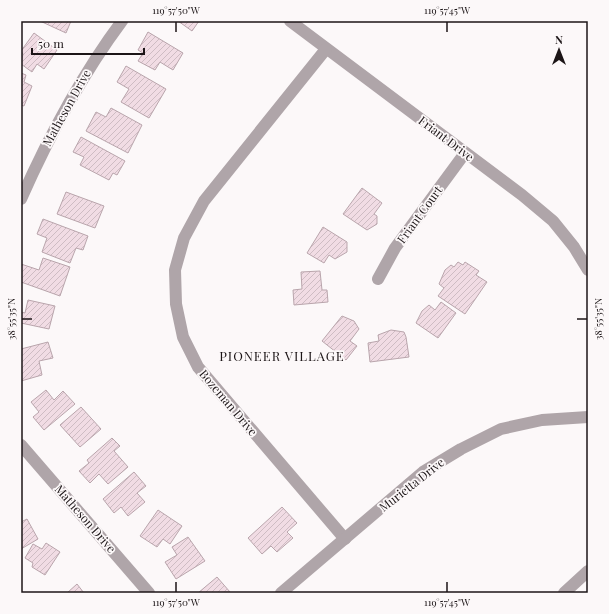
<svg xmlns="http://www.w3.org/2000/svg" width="609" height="614" font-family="'Playfair Display',serif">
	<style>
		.building { fill: url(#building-hatch); stroke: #b9a5ac }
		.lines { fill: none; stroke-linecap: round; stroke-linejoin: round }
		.minor { stroke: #afa5a9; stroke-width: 12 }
		.ticks { fill: none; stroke: #1c1517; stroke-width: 1.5 }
		.labels { text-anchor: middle; stroke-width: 3.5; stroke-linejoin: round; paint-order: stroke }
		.street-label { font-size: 12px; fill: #1c1517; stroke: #fcf8f9 }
		.neighbourhood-label { font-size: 13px; letter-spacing: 1px; fill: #1c1517; stroke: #fcf8f9 }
		.neatline { fill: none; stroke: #1c1517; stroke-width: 1.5 }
		.ticks-label { font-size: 10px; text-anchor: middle; fill: #1c1517 }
	</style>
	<defs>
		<pattern id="building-hatch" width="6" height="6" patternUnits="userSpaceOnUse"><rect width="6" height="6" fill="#f1dce4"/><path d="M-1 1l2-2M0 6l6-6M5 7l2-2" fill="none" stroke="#cebcc3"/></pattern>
	</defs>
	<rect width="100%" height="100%" fill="#fcf8f9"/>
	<!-- building -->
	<g class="building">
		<path d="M40 21H71L66 33Z"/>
		<path d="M178 21H199L192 31Z"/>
		<path d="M148 32 183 53 173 70 160 62 155 70 138 61 143 53 138 50Z"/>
		<path d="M34 33 57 50 44 69 37 64 32 72 21 64 23 54 21 51Z"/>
		<path d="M126 66 166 89 149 118 121 102 129 89 117 82Z"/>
		<path d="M21 73 26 75 24 82 32 86 24 106 21 105Z"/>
		<path d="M111 108 142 125 128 153 86 131 96 112 106 117Z"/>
		<path d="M81 137 125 161 117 175 113 173 109 180 80 165 84 157 73 152Z"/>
		<path d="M362 188 382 203 374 214 377 216V224L367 230 343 214Z"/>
		<path d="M66 192 104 206 95 228 57 214Z"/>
		<path d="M43 219 88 236 83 250 76 248 70 263 42 252 47 238 37 234Z"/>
		<path d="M323 227 347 242V252L335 259 329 255 324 263 307 253Z"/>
		<path d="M43 258 70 267 60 296 21 282V264L39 270Z"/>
		<path d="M458 262 463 265 465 262 479 271 476 275 487 282 465 314 438 296 444 288 439 284 445 270 451 265 454 267Z"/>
		<path d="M320 271 322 290H327L328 302 294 305 293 290 302 289 301 272Z"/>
		<path d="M28 300 55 306 49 329 21 323V312L25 313Z"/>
		<path d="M441 302 456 313 438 338 416 323 422 311 429 305 435 310Z"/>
		<path d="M342 316 354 321 359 329 350 341 357 346 346 360 322 341Z"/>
		<path d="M391 330 404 332 406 337 409 357 370 362 368 343 379 341 378 335Z"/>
		<path d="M48 342 53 358 39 361 42 375 21 381V349Z"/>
		<path d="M46 390 54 400 63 391 75 404 44 430 33 417 39 412 31 402Z"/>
		<path d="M81 407 101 429 80 447 60 425Z"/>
		<path d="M112 438 120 446 114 451 128 467 108 484 99 474 90 483 79 471 89 463 87 460Z"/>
		<path d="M134 472 146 486 137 493 145 502 128 516 121 507 114 513 103 499Z"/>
		<path d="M282 507 297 523 287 532 293 538 277 552 271 546 262 554 248 538Z"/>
		<path d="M158 510 182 526 170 544 163 539 157 547 140 536Z"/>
		<path d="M27 519 38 539 21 549V522Z"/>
		<path d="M188 537 205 561 176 579 165 562 177 555 172 547Z"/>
		<path d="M46 543 60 552 45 575 32 567 33 563 25 558 33 544 42 549Z"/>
		<path d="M217 577 230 592 198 593Z"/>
		<path d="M77 584 84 593H67Z"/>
	</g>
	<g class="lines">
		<!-- minor -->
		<g class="minor">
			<path d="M290 21 522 195 553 221 574 247 588 270"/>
			<path d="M326 49 204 201 184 238 175 270 176 304 183 337 198 367 345 539"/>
			<path d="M21 199C49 136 81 76 122 21"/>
			<path d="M378 279 395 248 465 153"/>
			<path d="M21 445 149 593"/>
			<path d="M281 593 423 472 461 449 501 429 542 420 588 417"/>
			<path d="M564 593 588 571"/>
		</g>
	</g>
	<!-- ticks -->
	<path class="ticks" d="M176 22V32M447 22V32M22 319H32M577 319H587M176 582V592M447 582V592"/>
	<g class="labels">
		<!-- street labels -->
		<g class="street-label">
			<text transform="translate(67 108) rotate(-61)" y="4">Matheson Drive</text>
			<text transform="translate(446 139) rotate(37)" y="4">Friant Drive</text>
			<text transform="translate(420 215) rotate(-54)" y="4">Friant Court</text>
			<text transform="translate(228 403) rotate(50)" y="4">Bozeman Drive</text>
			<text transform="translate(412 485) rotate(-38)" y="4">Murietta Drive</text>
			<text transform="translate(85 519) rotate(49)" y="4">Matheson Drive</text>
		</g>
		<!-- neighbourhood labels -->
		<g class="neighbourhood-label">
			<text x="282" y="361">PIONEER VILLAGE</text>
		</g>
	</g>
	<!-- border -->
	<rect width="609" height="614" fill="none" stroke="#fcf8f9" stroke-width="44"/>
	<!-- north arrow -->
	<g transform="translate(559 50)" stroke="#fcf8f9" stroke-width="3" paint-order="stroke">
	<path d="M0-3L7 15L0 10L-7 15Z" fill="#1c1517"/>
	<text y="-6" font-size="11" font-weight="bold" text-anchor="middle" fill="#1c1517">N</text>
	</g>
	<!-- scale -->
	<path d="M32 48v6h112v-6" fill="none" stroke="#1c1517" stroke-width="2"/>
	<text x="38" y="48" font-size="12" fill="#1c1517" stroke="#fcf8f9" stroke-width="3" paint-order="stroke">50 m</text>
	<rect x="22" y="22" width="565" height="570" class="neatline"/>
	<g class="ticks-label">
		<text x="176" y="14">119°57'50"W</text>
		<text x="447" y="14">119°57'45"W</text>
		<text transform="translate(11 319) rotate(-90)" y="4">38°55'35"N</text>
		<text transform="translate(598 319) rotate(-90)" y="4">38°55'35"N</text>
		<text x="176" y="606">119°57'50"W</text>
		<text x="447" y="606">119°57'45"W</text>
	</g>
</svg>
